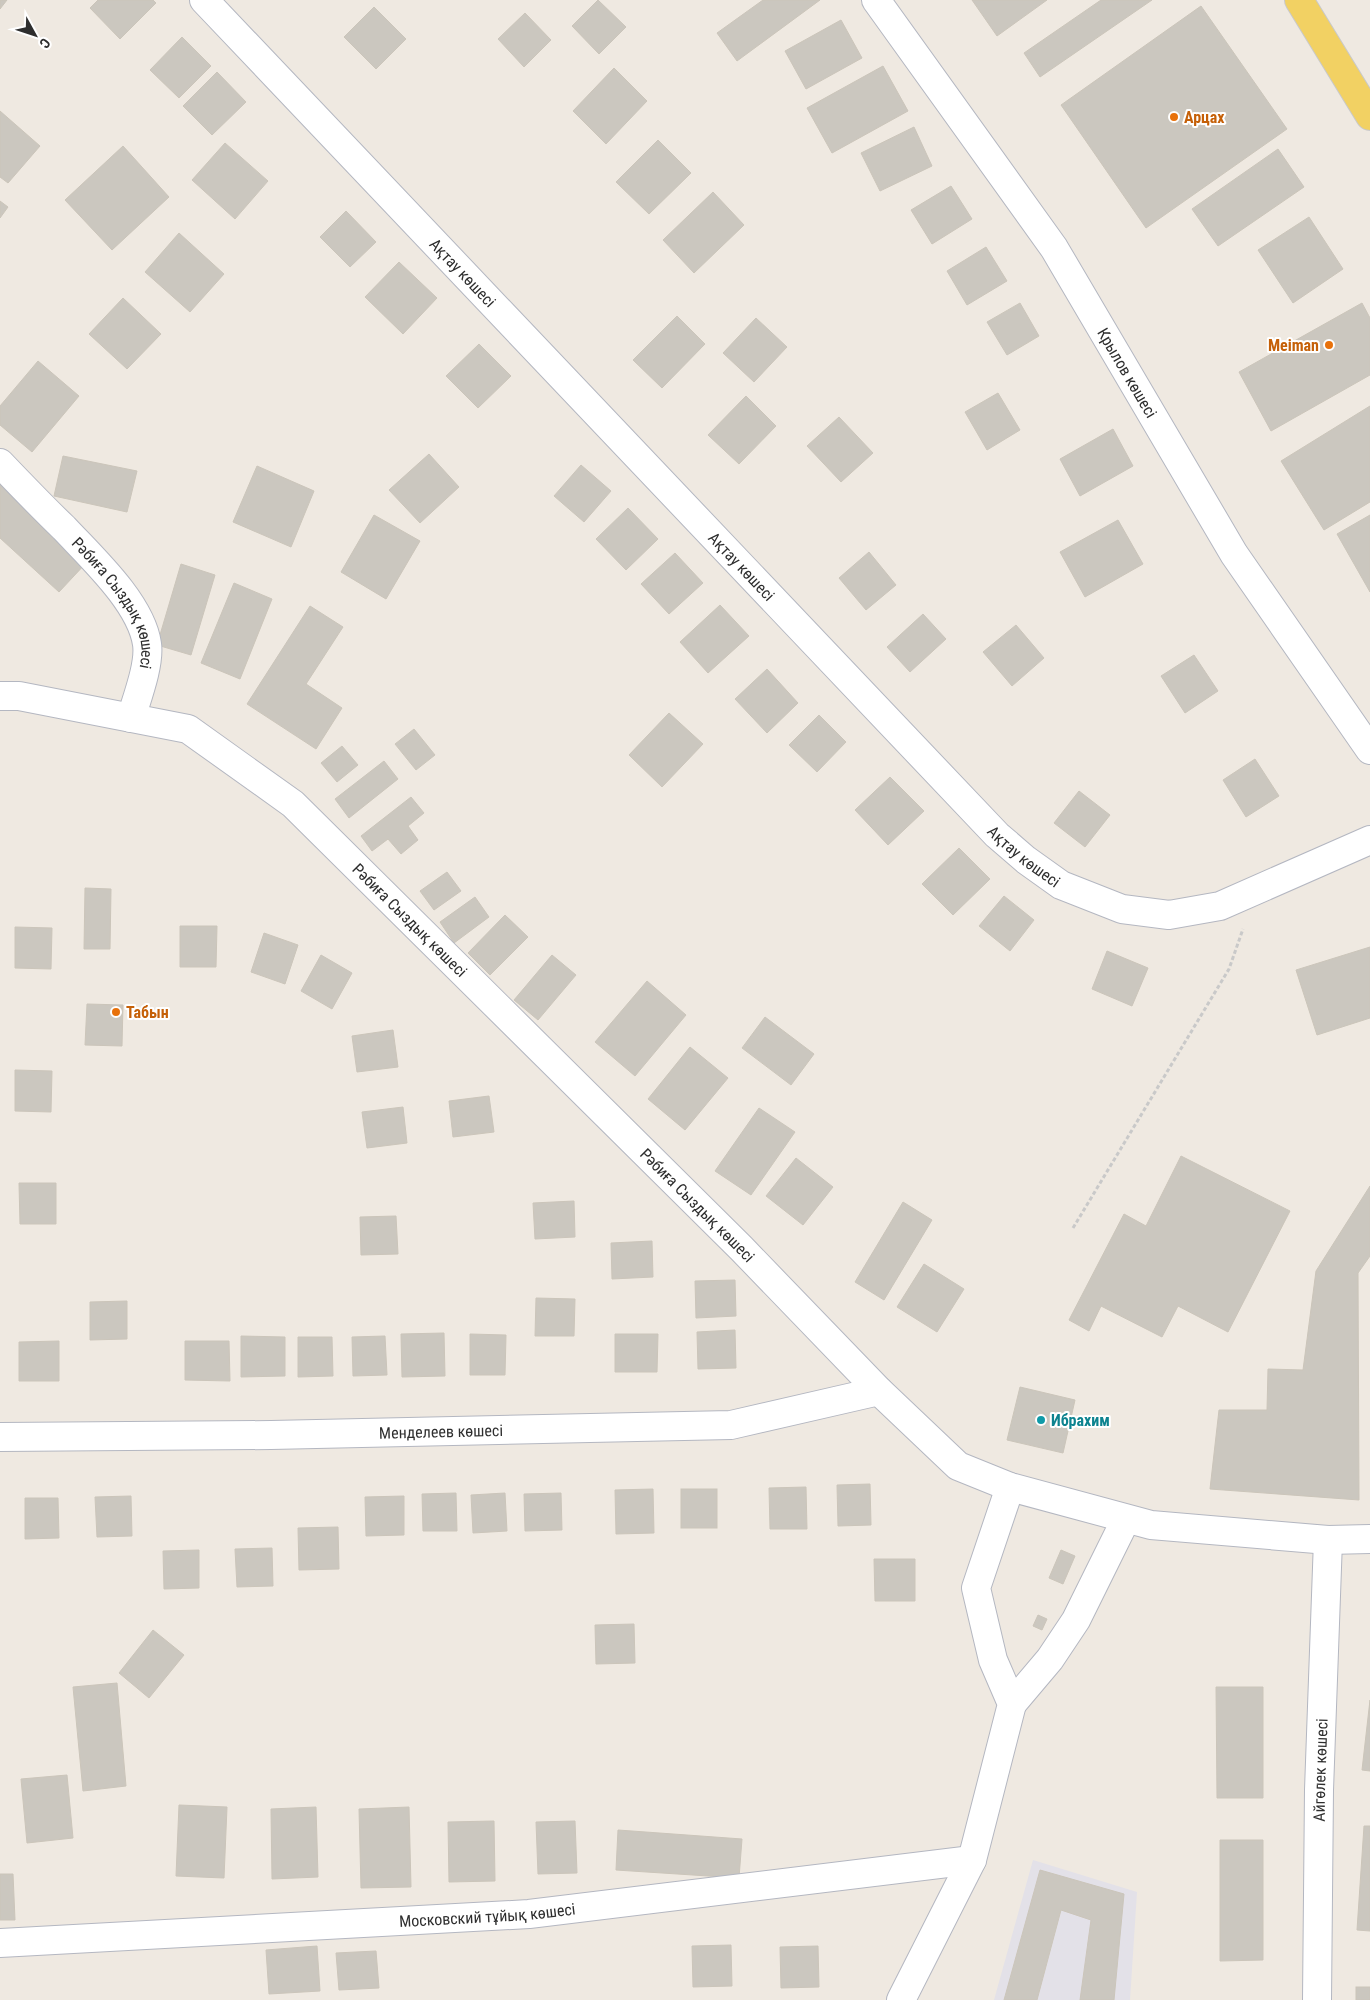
<svg xmlns="http://www.w3.org/2000/svg" width="1370" height="2000" font-family="'Roboto Condensed',sans-serif">
	<style>
		.industrial { fill: #e3e1e8 }
		.building { fill: #cbc7bf; stroke: #cbc5ba }
		.lines { fill: none; stroke-linecap: round; stroke-linejoin: round }
		.minor-casing { stroke: #b4b7c1; stroke-width: 30 }
		.major-casing { stroke: #c9c9c9; stroke-width: 30 }
		.path { stroke: #c9c9c9; stroke-width: 3; stroke-dasharray: 4 2.5; stroke-linecap: butt }
		.minor { stroke: #fff; stroke-width: 28 }
		.major { stroke: #f2d163; stroke-width: 28 }
		.food-dot { fill: #e8710a; stroke: #fff; stroke-width: 2 }
		.culture-dot { fill: #0f9aa8; stroke: #fff; stroke-width: 2 }
		.labels { text-anchor: middle; stroke-width: 4; stroke-linejoin: round; paint-order: stroke }
		.food-label { font-size: 16px; font-weight: bold; fill: #c56008; stroke: #fff; text-anchor: start }
		.street-label { font-size: 16px; fill: #2e2e2e; stroke: #fff }
		.culture-label { font-size: 16px; font-weight: bold; fill: #0d838f; stroke: #fff; text-anchor: start }
	</style>
	<rect width="100%" height="100%" fill="#efe9e1"/>
	<!-- industrial -->
	<path class="industrial" d="M1033 1860 1137 1892 1130 2000H994Z"/>
	<!-- building -->
	<g class="building">
		<path d="M0 0H7L0 9Z"/>
		<path d="M98 0H153L156 3 120 39 90 8Z"/>
		<path d="M598 0 626 27 599 54 572 26Z"/>
		<path d="M763 0H820L737 61 717 33Z"/>
		<path d="M972 0H1047L997 36Z"/>
		<path d="M1101 0H1152L1040 77 1024 53Z"/>
		<path d="M1201 6 1287 129 1146 228 1061 105Z"/>
		<path d="M374 7 406 39 376 69 344 37Z"/>
		<path d="M525 13 551 40 524 67 498 39Z"/>
		<path d="M841 20 862 58 806 89 785 51Z"/>
		<path d="M182 37 211 66 179 98 150 70Z"/>
		<path d="M883 66 908 111 832 153 807 108Z"/>
		<path d="M614 68 647 101 606 144 573 111Z"/>
		<path d="M217 72 246 102 212 135 183 106Z"/>
		<path d="M0 111 40 146 8 183 0 177Z"/>
		<path d="M914 127 932 166 880 191 861 153Z"/>
		<path d="M658 140 691 173 649 214 616 182Z"/>
		<path d="M225 143 268 181 235 219 192 180Z"/>
		<path d="M123 146 169 197 112 250 65 200Z"/>
		<path d="M1278 149 1304 187 1218 246 1192 209Z"/>
		<path d="M951 186 972 219 932 244 911 210Z"/>
		<path d="M713 192 744 225 694 273 663 240Z"/>
		<path d="M0 201 8 207 0 218Z"/>
		<path d="M346 211 376 242 350 267 320 237Z"/>
		<path d="M1309 217 1343 269 1293 303 1258 250Z"/>
		<path d="M179 233 224 274 190 312 145 272Z"/>
		<path d="M986 247 1007 281 967 305 947 271Z"/>
		<path d="M399 262 437 298 403 334 365 297Z"/>
		<path d="M123 298 161 334 127 369 89 334Z"/>
		<path d="M1020 303 1039 336 1007 355 987 322Z"/>
		<path d="M1362 303 1370 318V375L1271 431 1239 372Z"/>
		<path d="M677 316 705 344 662 388 633 360Z"/>
		<path d="M756 318 787 347 754 382 723 353Z"/>
		<path d="M479 344 511 376 478 408 446 376Z"/>
		<path d="M38 361 79 396 32 452 0 425V406Z"/>
		<path d="M998 393 1020 430 987 450 965 412Z"/>
		<path d="M746 396 776 426 739 464 708 435Z"/>
		<path d="M1370 406V502L1324 530 1281 461Z"/>
		<path d="M839 417 873 453 841 482 807 446Z"/>
		<path d="M1113 429 1133 466 1080 496 1060 459Z"/>
		<path d="M429 454 459 487 420 523 389 490Z"/>
		<path d="M63 456 137 471 127 512 54 496Z"/>
		<path d="M581 465 611 491 584 522 554 496Z"/>
		<path d="M257 466 314 491 291 547 233 522Z"/>
		<path d="M0 483 87 562 59 592 0 538Z"/>
		<path d="M628 508 658 539 626 570 596 539Z"/>
		<path d="M374 515 420 541 386 599 341 572Z"/>
		<path d="M1370 515V592L1337 534Z"/>
		<path d="M1118 520 1143 564 1085 597 1060 552Z"/>
		<path d="M869 552 896 585 866 610 839 578Z"/>
		<path d="M675 553 703 583 669 614 641 584Z"/>
		<path d="M181 564 215 575 191 655 157 645Z"/>
		<path d="M234 583 272 599 240 679 201 663Z"/>
		<path d="M720 605 749 636 708 673 680 642Z"/>
		<path d="M310 606 343 627 306 684 342 708 316 749 247 704Z"/>
		<path d="M923 614 946 639 910 672 887 647Z"/>
		<path d="M1016 625 1044 658 1012 686 983 652Z"/>
		<path d="M1194 655 1218 691 1185 713 1161 676Z"/>
		<path d="M767 669 798 703 767 733 735 699Z"/>
		<path d="M669 713 703 744 662 787 629 755Z"/>
		<path d="M819 715 846 742 817 772 789 745Z"/>
		<path d="M414 729 435 755 416 770 395 744Z"/>
		<path d="M342 746 358 765 337 782 321 763Z"/>
		<path d="M1255 759 1279 796 1246 817 1223 780Z"/>
		<path d="M384 761 398 779 349 818 335 799Z"/>
		<path d="M890 777 924 811 888 845 855 810Z"/>
		<path d="M1079 791 1110 815 1085 847 1054 823Z"/>
		<path d="M411 797 424 813 408 826 418 840 401 854 388 839 372 851 361 836Z"/>
		<path d="M959 848 990 879 953 915 922 884Z"/>
		<path d="M447 872 461 891 434 910 420 891Z"/>
		<path d="M85 888 111 889 110 949H84Z"/>
		<path d="M1004 896 1034 920 1010 951 979 926Z"/>
		<path d="M475 897 489 917 454 943 440 922Z"/>
		<path d="M505 915 528 937 490 975 468 953Z"/>
		<path d="M180 926H217L216 967H180Z"/>
		<path d="M15 927 52 928 51 969 15 968Z"/>
		<path d="M264 933 298 945 285 984 251 972Z"/>
		<path d="M1370 947V1018L1317 1035 1296 970Z"/>
		<path d="M1107 951 1148 968 1132 1006 1092 989Z"/>
		<path d="M321 955 352 973 332 1009 301 991Z"/>
		<path d="M552 955 576 975 538 1020 514 1000Z"/>
		<path d="M647 981 686 1015 635 1076 595 1042Z"/>
		<path d="M87 1004 123 1005 122 1046 85 1045Z"/>
		<path d="M765 1017 814 1054 791 1085 742 1048Z"/>
		<path d="M393 1030 398 1067 357 1072 352 1036Z"/>
		<path d="M690 1047 728 1078 685 1130 648 1099Z"/>
		<path d="M15 1070 52 1071 51 1112 15 1111Z"/>
		<path d="M489 1096 494 1132 453 1137 449 1101Z"/>
		<path d="M403 1107 407 1143 367 1148 362 1112Z"/>
		<path d="M759 1108 795 1132 751 1195 715 1171Z"/>
		<path d="M1181 1156 1290 1211 1228 1332 1178 1306 1162 1337 1101 1306 1089 1331 1069 1320 1124 1214 1146 1226Z"/>
		<path d="M796 1158 833 1187 803 1225 766 1196Z"/>
		<path d="M19 1183H56V1224H20Z"/>
		<path d="M1370 1186V1256L1358 1273 1359 1500 1210 1489 1219 1410H1267L1268 1369 1303 1370 1316 1271Z"/>
		<path d="M574 1201 575 1237 535 1239 533 1203Z"/>
		<path d="M903 1202 932 1220 884 1300 855 1282Z"/>
		<path d="M396 1216 398 1254 361 1255 360 1217Z"/>
		<path d="M652 1241 653 1277 612 1279 611 1243Z"/>
		<path d="M924 1264 964 1289 937 1332 897 1307Z"/>
		<path d="M735 1280 736 1316 696 1318 695 1281Z"/>
		<path d="M536 1298 575 1299 574 1336H535Z"/>
		<path d="M127 1301V1339L90 1340V1302Z"/>
		<path d="M735 1330 736 1368 698 1369 697 1332Z"/>
		<path d="M444 1333 445 1376 402 1377 401 1334Z"/>
		<path d="M470 1334 506 1335 505 1375H470Z"/>
		<path d="M615 1334H658L657 1372H615Z"/>
		<path d="M241 1336 285 1337V1376L241 1377Z"/>
		<path d="M385 1336 387 1375 353 1376 352 1337Z"/>
		<path d="M298 1337H332L333 1376 298 1377Z"/>
		<path d="M59 1341V1381H19V1342Z"/>
		<path d="M185 1341H229L230 1381 185 1380Z"/>
		<path d="M1020 1387 1075 1400 1063 1453 1007 1440Z"/>
		<path d="M870 1484 871 1525 838 1526 837 1485Z"/>
		<path d="M806 1487 807 1529H770L769 1488Z"/>
		<path d="M653 1489 654 1533 616 1534 615 1490Z"/>
		<rect x="681" y="1489" width="36" height="39"/>
		<path d="M456 1493 457 1531H423L422 1494Z"/>
		<path d="M505 1493 507 1531 473 1533 471 1495Z"/>
		<path d="M561 1493 562 1530 525 1531 524 1494Z"/>
		<path d="M131 1496 132 1536 97 1537 95 1497Z"/>
		<path d="M404 1496V1535L366 1536 365 1497Z"/>
		<path d="M25 1498H58L59 1538 25 1539Z"/>
		<path d="M338 1527 339 1569 299 1570 298 1528Z"/>
		<path d="M272 1548 273 1586 237 1587 235 1549Z"/>
		<path d="M199 1550V1588L164 1589 163 1551Z"/>
		<path d="M1061 1550 1075 1556 1063 1584 1049 1578Z"/>
		<path d="M874 1559H915V1601H875Z"/>
		<path d="M1038 1615 1047 1619 1042 1630 1033 1626Z"/>
		<path d="M634 1624 635 1663 596 1664 595 1625Z"/>
		<path d="M153 1630 184 1655 149 1698 119 1673Z"/>
		<path d="M117 1683 126 1786 83 1791 73 1687Z"/>
		<path d="M1216 1687H1263V1798H1217Z"/>
		<path d="M1370 1700V1771L1362 1770Z"/>
		<path d="M67 1775 73 1838 27 1843 21 1779Z"/>
		<path d="M179 1805 227 1807 224 1878 176 1876Z"/>
		<path d="M316 1807 318 1877 272 1879 271 1809Z"/>
		<path d="M409 1807 411 1887 361 1888 359 1809Z"/>
		<path d="M494 1821 495 1881 449 1882 448 1822Z"/>
		<path d="M575 1821 577 1873 538 1874 536 1822Z"/>
		<path d="M1364 1826H1370V1931L1357 1930Z"/>
		<path d="M618 1830 742 1839 739 1878 616 1870Z"/>
		<path d="M1220 1840H1263V1960L1220 1961Z"/>
		<path d="M1040 1870 1124 1894 1114 2000H1080L1091 1920 1061 1910 1037 2000H1004Z"/>
		<path d="M0 1874H13L15 1920H0Z"/>
		<path d="M731 1945 732 1986 693 1987 692 1946Z"/>
		<path d="M317 1946 320 1991 269 1994 266 1950Z"/>
		<path d="M818 1946 819 1987 781 1988 780 1947Z"/>
		<path d="M376 1951 379 1988 339 1990 336 1953Z"/>
		<rect x="1356" y="1987" width="14" height="13"/>
	</g>
	<g class="lines">
		<defs>
			<g id="minor">
				<path id="s1" d="M204 0 997 835 1026 860 1061 885 1122 909 1169 915 1220 906 1370 840"/>
				<path id="s2" d="M876 0 1054 248 1234 554 1370 750"/>
				<path id="s3" d="M0 463C21 485 42 507 64 528 92 558 141 603 147 644 150 664 137 698 131 718"/>
				<path id="s4" d="M0 696H19L188 729 293 804 741 1248 879 1391 958 1466 1010 1487 1151 1525 1328 1540 1370 1539"/>
				<path id="s5" d="M0 1437 271 1435 731 1425 879 1391"/>
				<path d="M1012 1704 1050 1659 1076 1620 1126 1519"/>
				<path id="s6" d="M0 1943 529 1914 972 1860"/>
				<path d="M901 2000 972 1860 1012 1704 993 1660 976 1588 1010 1487"/>
				<path id="s7" d="M1317 2000 1319 1790 1328 1540"/>
			</g>
			<path id="major" d="M1299 0 1370 116"/>
		</defs>
		<!-- minor casing -->
		<use href="#minor" class="minor-casing"/>
		<!-- major casing -->
		<use href="#major" class="major-casing"/>
		<!-- path -->
		<path class="path" d="M1073 1228 1229 969 1243 929"/>
		<!-- minor -->
		<use href="#minor" class="minor"/>
		<!-- major -->
		<use href="#major" class="major"/>
	</g>
	<!-- markers -->
	<g class="food-dot">
		<circle cx="1174" cy="117" r="5"/>
		<circle cx="1329" cy="345" r="5"/>
		<circle cx="116" cy="1012" r="5"/>
	</g>
	<circle class="culture-dot" cx="1041" cy="1420" r="5"/>
	<g class="labels">
		<!-- food labels -->
		<g class="food-label">
			<text x="1184" y="123">Арцах</text>
			<text x="1319" y="351" text-anchor="end">Meiman</text>
			<text x="126" y="1018">Табын</text>
		</g>
		<!-- street labels -->
		<g class="street-label">
			<text dy="6" stroke="none"><textPath href="#s1" startOffset="376">Ақтау көшесі</textPath></text>
			<text dy="6" stroke="none"><textPath href="#s2" startOffset="450">Крылов көшесі</textPath></text>
			<text dy="6" stroke="none"><textPath href="#s1" startOffset="781">Ақтау көшесі</textPath></text>
			<text dy="6" stroke="none"><textPath href="#s3" startOffset="184">Рәбиға Сыздық көшесі</textPath></text>
			<text dy="6" stroke="none"><textPath href="#s1" startOffset="1186">Ақтау көшесі</textPath></text>
			<text dy="6" stroke="none"><textPath href="#s4" startOffset="485">Рәбиға Сыздық көшесі</textPath></text>
			<text dy="6" stroke="none"><textPath href="#s4" startOffset="890">Рәбиға Сыздық көшесі</textPath></text>
			<text dy="6" stroke="none"><textPath href="#s5" startOffset="441">Менделеев көшесі</textPath></text>
			<text dy="6" stroke="none"><textPath href="#s7" startOffset="230">Айгөлек көшесі</textPath></text>
			<text dy="6" stroke="none"><textPath href="#s6" startOffset="488">Московский тұйық көшесі</textPath></text>
		</g>
		<!-- culture labels -->
		<g class="culture-label">
			<text x="1051" y="1426">Ибрахим</text>
		</g>
	</g>
	<!-- north arrow -->
	<g transform="translate(35 35) rotate(130)" stroke="#ffffff" stroke-width="4" paint-order="stroke">
	<path d="M0-4L9 19L0 12L-9 19Z" fill="#2e2e2e"/>
	<text y="-8" font-size="14" font-weight="bold" text-anchor="middle" fill="#2e2e2e">С</text>
	</g>
</svg>
